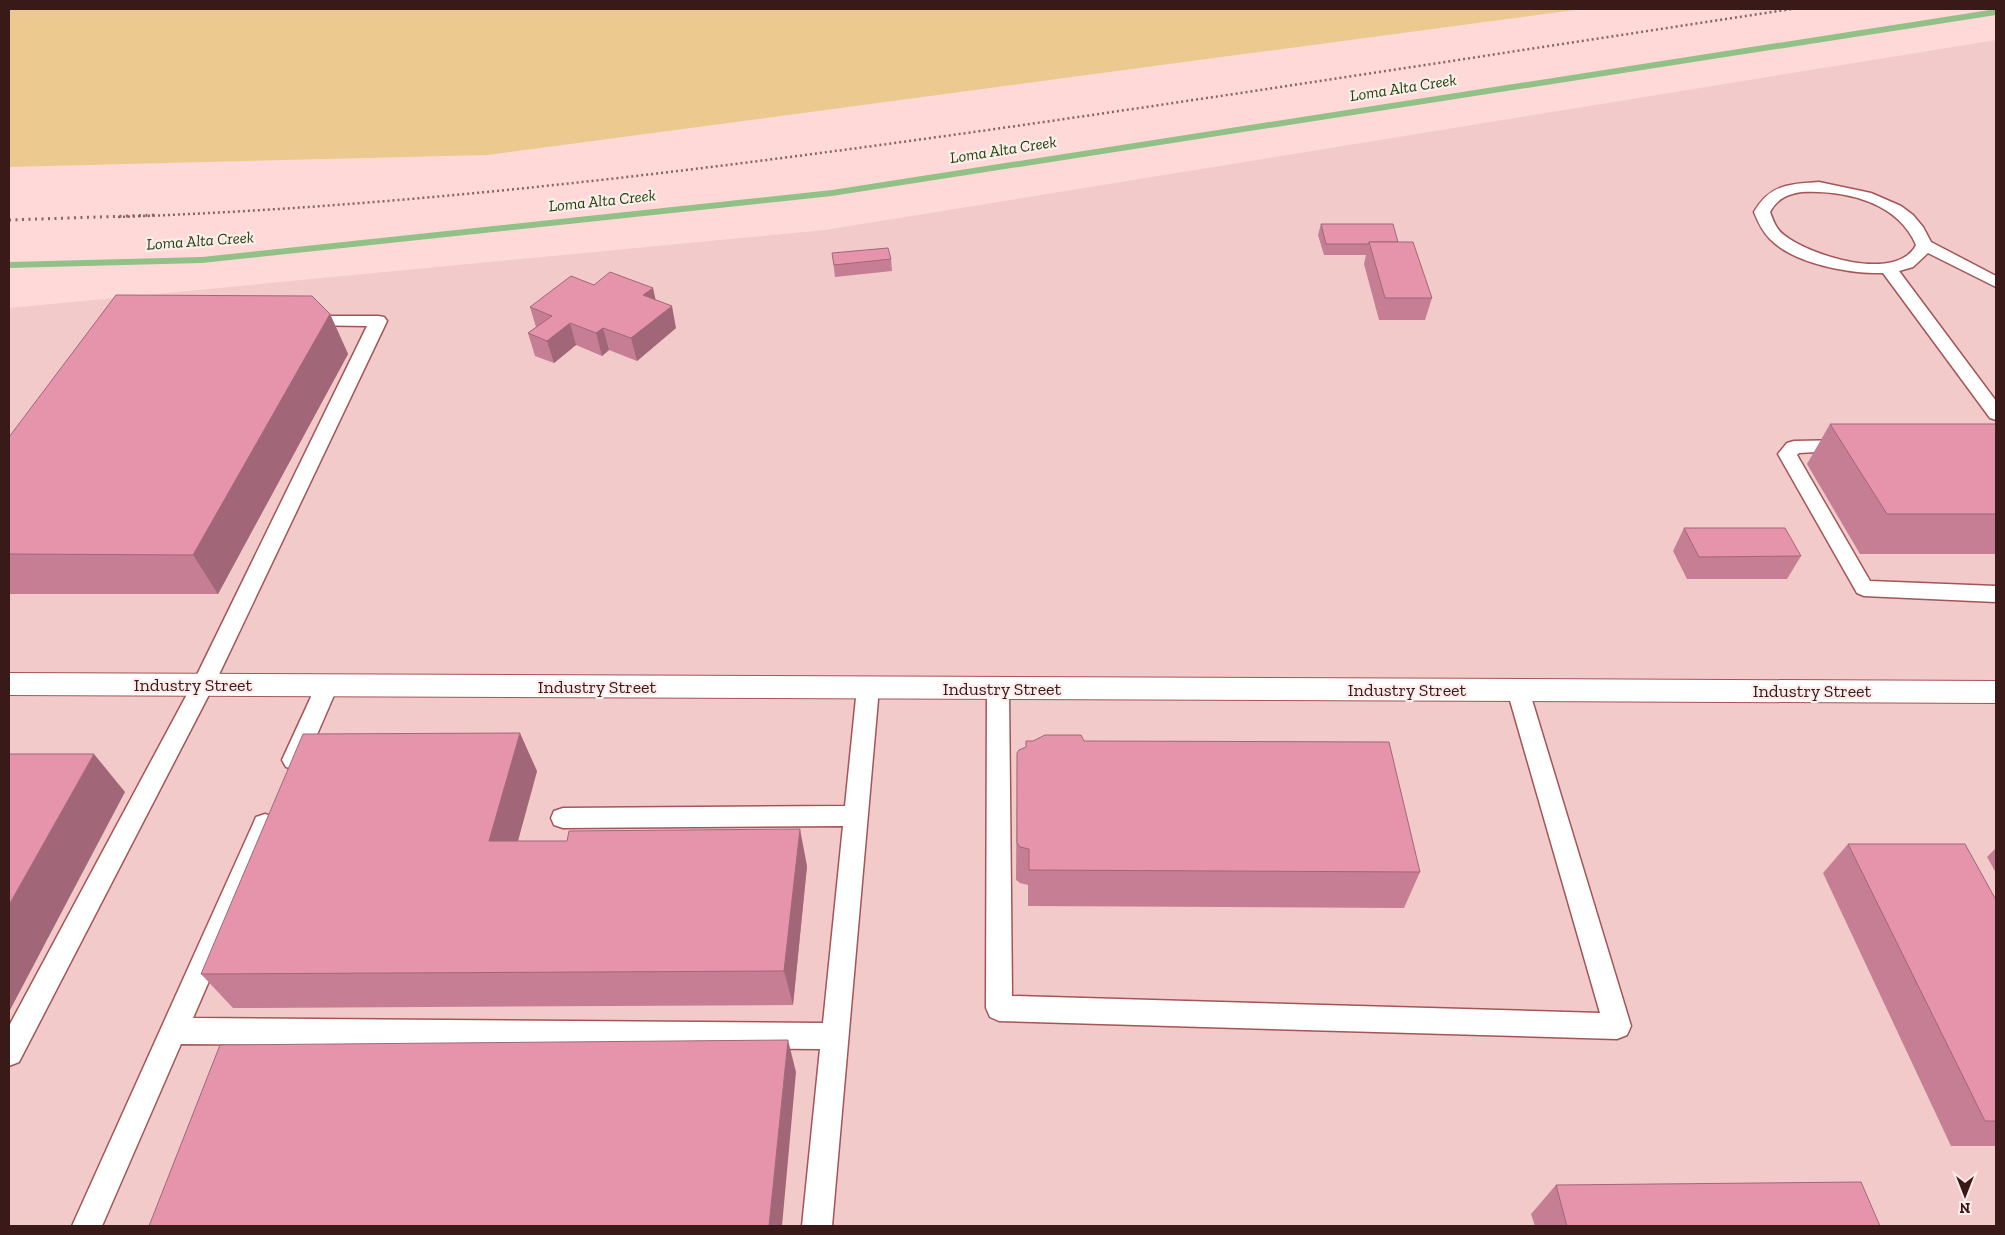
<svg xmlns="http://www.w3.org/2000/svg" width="2005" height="1235" font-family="'Zilla Slab',serif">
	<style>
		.built { fill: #f2cac9 }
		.green { fill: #ecca8f }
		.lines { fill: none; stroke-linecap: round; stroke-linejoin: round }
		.stream { fill: #91c187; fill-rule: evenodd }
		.service-casing { stroke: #a45556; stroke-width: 3 }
		.tertiary-casing { stroke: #a45556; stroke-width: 2 }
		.service { fill: #fff; fill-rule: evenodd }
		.tertiary { fill: #fff; fill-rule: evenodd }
		.rail-far1 { stroke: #886564; stroke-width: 2.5; stroke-dasharray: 2 3; stroke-linecap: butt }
		.rail { stroke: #886564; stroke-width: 3; stroke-dasharray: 2 4.5; stroke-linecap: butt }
		.wall { fill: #c67e94 }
		.shaded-wall { fill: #a16778 }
		.building { fill: #e693ac; stroke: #a16778 }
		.labels { text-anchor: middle; stroke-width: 4.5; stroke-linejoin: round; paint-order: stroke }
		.far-water-label { font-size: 16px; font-style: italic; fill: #15450a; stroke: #ffeceb }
		.street-label { font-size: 18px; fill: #3a1919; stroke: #ffeceb }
	</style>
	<rect width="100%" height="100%" fill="#ffd9d8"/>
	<!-- built -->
	<path class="built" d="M1996 40V1226H9V308L825 230Z"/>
	<!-- green -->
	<path class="green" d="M9 9H1582L488 155 9 167Z"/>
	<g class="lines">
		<!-- stream -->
		<path class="stream" d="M1996 9V15L832 196 202 263 9 268V262L202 257 832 190Z"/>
		<defs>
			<g id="service">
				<path d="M1819 182 1871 193 1901 206 1913 215 1923 227 1931 242 1996 276V287L1928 253 1913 267 1899 271 1996 401V420L1990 418 1883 273C1850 274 1794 264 1770 239 1762 231 1758 222 1754 212 1770 184 1790 184 1819 182ZM1802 192C1845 190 1898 202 1916 245 1897 283 1810 256 1784 235 1776 229 1773 220 1770 212 1777 199 1787 194 1802 192Z"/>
				<path d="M305 316H378L384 317 387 321 214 685 19 1062 9 1066V1026L192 685 367 326 299 325 296 321 299 317Z"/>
				<path d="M1846 440 1853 442 1855 446 1853 450 1799 453 1797 455 1870 581 1996 586V602L1864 596 1857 593 1778 454 1787 443 1794 441Z"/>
				<path d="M327 677 335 680 338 686 306 760 302 767 294 769 286 767 282 760 316 686 319 680Z"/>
				<path d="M868 679 876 682 879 688 832 1226H802L820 1049 181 1044 102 1226H72L253 824 256 817 265 814 274 817 277 824 193 1018 823 1023 843 826 563 828 554 825 551 818 554 811 563 808 845 806 857 688 860 682Z"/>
				<path d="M998 680 1006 683 1009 689 1012 996 1600 1013 1507 690 1510 684 1518 681 1526 684 1529 690 1631 1026 1627 1035 1617 1039 999 1021 990 1017 986 1008 987 689 990 683Z"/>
			</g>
			<path id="tertiary" d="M9 673 1996 681V703L9 695Z"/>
		</defs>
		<!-- service casing -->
		<use href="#service" class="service-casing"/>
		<!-- tertiary casing -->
		<use href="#tertiary" class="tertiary-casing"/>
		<!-- service -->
		<use href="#service" class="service"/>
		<!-- tertiary -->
		<use href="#tertiary" class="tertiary"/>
		<!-- rail-far1 -->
		<path class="rail-far1" d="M118 217C412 207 705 170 995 129 1261 91 1527 49 1792 9"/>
		<!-- rail -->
		<path class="rail" d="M9 220 157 215"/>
	</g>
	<!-- wall -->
	<g class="wall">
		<path d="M1321 224 1398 242 1432 298 1425 320H1379L1364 264 1366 255H1324L1318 235Z"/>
		<path d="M832 253 891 259 892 271 835 277Z"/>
		<path d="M594 285 655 300 676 328 637 361 609 350 602 356 576 345 554 363 535 356 528 333 536 327 530 307Z"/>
		<path d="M330 314 348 354 218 594H9V437Z"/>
		<path d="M1830 424H1996V554H1860L1807 464Z"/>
		<path d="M1684 528 1801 556 1787 579H1687L1673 551Z"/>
		<path d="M1084 741 1420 872 1404 908 1028 906V885L1020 883 1016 880 1017 753Z"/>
		<path d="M537 771 518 841 807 866 793 1005 233 1008 201 974Z"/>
		<path d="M1848 844 1996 900V1146H1951L1823 873Z"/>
		<path d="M1996 848V873L1987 857Z"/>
		<path d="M1556 1185 1880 1226H1535L1531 1214Z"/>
	</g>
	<!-- shaded-wall -->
	<g class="shaded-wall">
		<path d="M653 288 658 310 643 295Z"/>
		<path d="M672 306 676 328 637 361 631 338Z"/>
		<path d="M330 314 348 354 218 594 193 555Z"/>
		<path d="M570 323 576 345 554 363 547 341Z"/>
		<path d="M603 328 609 350 602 356 596 333Z"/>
		<path d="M520 733 537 771 508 877 489 841Z"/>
		<path d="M94 754 125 792 9 1012V905Z"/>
		<path d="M800 829 807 866 793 1005 784 971Z"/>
		<path d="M788 1040 796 1072 782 1226H769Z"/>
	</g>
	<!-- building -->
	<g class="building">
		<path d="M1321 224H1393L1398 242H1369L1368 244H1326Z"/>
		<path d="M1369 242H1413L1432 298H1385Z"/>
		<path d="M888 248 891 259 834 265 832 253Z"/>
		<path d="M610 272 653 288 643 295 672 306 631 338 603 328 596 333 570 323 547 341 528 333 552 316 530 307 571 276 594 285Z"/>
		<path d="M116 295 312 296 330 314 193 555 9 554V437Z"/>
		<path d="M1830 424H1996V514H1887Z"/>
		<path d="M1684 528H1785L1801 556 1699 557Z"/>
		<path d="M520 733 489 841H567L569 831 800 829 784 971 201 974 303 734Z"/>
		<path d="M1045 735H1081L1084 741 1389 742 1420 872 1029 870V849L1020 847 1017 843V753L1019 750 1026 747V741H1033Z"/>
		<path d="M9 754H94L9 905Z"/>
		<path d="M1848 844H1965L1996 900V1121H1985Z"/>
		<path d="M788 1040 769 1226H149L220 1045Z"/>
		<path d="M1861 1182 1880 1226H1567L1556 1185Z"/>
	</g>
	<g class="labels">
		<!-- far-water labels -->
		<g class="far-water-label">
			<text transform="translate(1403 87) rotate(-9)" y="6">Loma Alta Creek</text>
			<text transform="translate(1003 149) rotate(-9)" y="6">Loma Alta Creek</text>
			<text transform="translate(602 200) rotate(-6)" y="6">Loma Alta Creek</text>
			<text transform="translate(200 240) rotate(-4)" y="6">Loma Alta Creek</text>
		</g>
		<!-- street labels -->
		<g class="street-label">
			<text x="193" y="691">Industry Street</text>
			<text x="597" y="693">Industry Street</text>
			<text x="1002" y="695">Industry Street</text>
			<text x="1407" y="696">Industry Street</text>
			<text x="1812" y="697">Industry Street</text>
		</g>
	</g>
	<!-- border -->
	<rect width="2005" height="1235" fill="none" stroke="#3a1919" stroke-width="20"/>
	<!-- north arrow -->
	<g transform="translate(1965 1195) rotate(180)" stroke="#ffeceb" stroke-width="4" paint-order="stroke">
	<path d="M0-4L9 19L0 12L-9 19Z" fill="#3a1919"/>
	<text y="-8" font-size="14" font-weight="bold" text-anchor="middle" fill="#3a1919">N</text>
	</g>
</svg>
